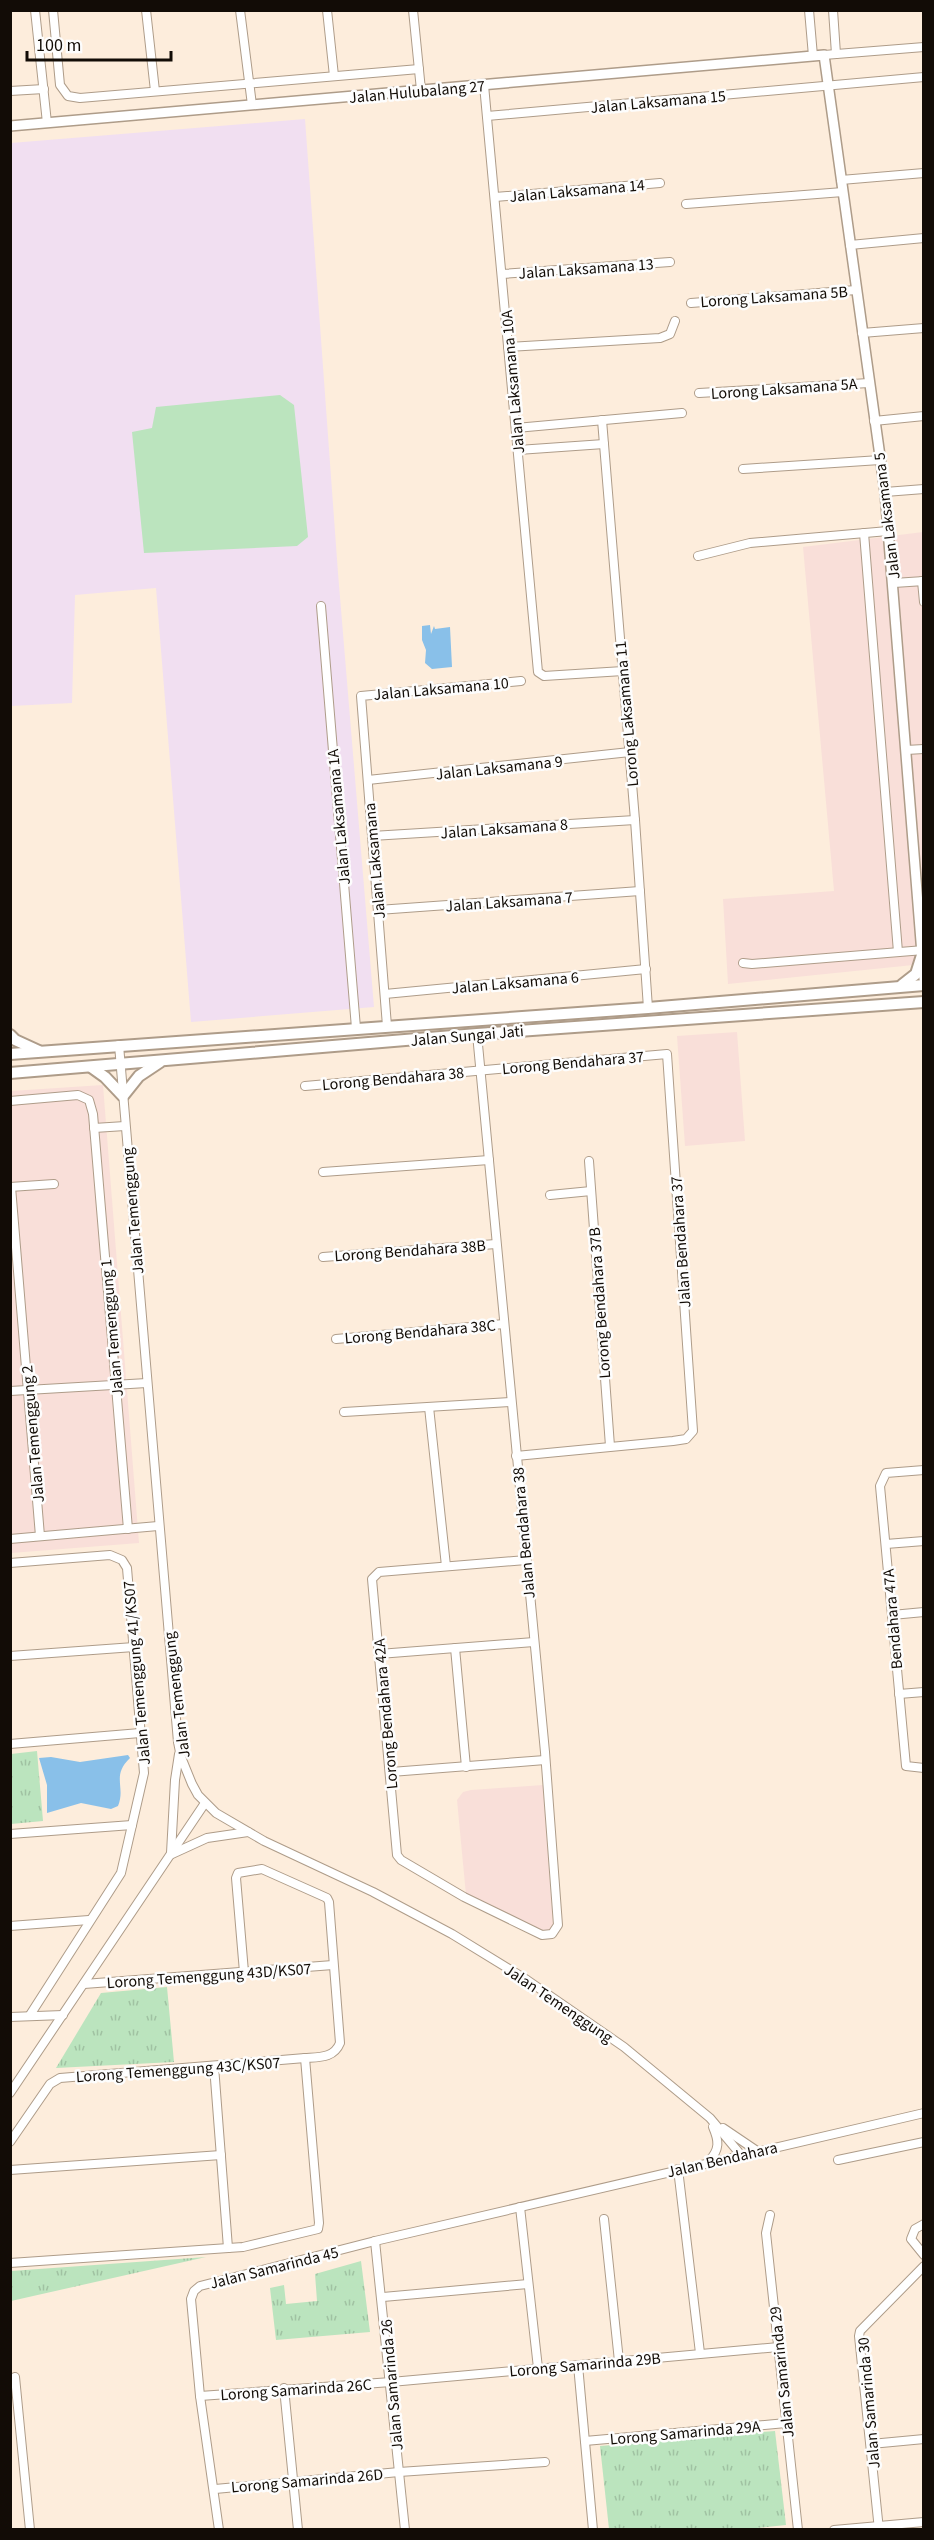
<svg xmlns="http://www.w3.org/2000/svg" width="934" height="2540" font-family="'Source Sans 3',sans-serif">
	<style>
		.commercial { fill: #f9dfd9 }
		.industrial { fill: #f1dff1 }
		.grass { fill: #bbe4be }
		.park { fill: url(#park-tufts) }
		.water { fill: #89c0e9 }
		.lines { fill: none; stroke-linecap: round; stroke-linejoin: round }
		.minor-casing { stroke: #ae9c89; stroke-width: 10 }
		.tertiary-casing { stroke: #ae9c89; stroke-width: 12 }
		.secondary-casing { stroke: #ae9c89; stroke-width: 14 }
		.minor { stroke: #fff; stroke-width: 8 }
		.tertiary { stroke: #fff; stroke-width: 9 }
		.secondary { stroke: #fff; stroke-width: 10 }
		.labels { text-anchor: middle; stroke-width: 5; stroke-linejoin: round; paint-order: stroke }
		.street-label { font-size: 16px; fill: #120c06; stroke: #fdfdfd }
	</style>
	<defs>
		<pattern id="park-tufts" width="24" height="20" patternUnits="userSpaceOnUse" patternTransform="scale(1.5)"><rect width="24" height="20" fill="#bbe4be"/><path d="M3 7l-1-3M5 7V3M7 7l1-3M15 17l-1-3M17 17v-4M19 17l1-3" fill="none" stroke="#a0c2a2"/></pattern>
	</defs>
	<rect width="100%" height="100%" fill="#fdeddc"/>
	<!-- commercial -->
	<g class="commercial">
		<path d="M923 532V964L728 984 723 899 834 891 803 547Z"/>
		<path d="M737 1032 745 1141 685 1146 677 1036Z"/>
		<path d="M103 1085 139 1543 11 1553V1091Z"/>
		<path d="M543 1785 553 1924 550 1930 543 1931 466 1895 457 1800 463 1792 471 1790Z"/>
	</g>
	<!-- industrial -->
	<path class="industrial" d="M305 119 338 573 374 1007 191 1022 156 588 75 595 72 703 11 706V143Z"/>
	<!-- grass -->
	<path class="grass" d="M280 395 294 405 308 537 297 546 144 553 132 432 152 428 156 407Z"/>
	<!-- park -->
	<g class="park">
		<path d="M37 1751 43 1821 11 1824V1754Z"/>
		<path d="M167 1987 174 2062 56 2068 101 1993Z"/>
		<path d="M206 2257 11 2301V2271Z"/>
		<path d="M361 2261 370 2332 276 2340 270 2288 284 2285 286 2304 317 2301 315 2274Z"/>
		<path d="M775 2431 786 2525 738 2530 609 2529 600 2446Z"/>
	</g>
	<!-- water -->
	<g class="water">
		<path d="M430 625 431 634 434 626 435 629 450 627 452 667 432 669 425 663 426 650 422 640V626Z"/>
		<path d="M128 1755 130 1758C111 1776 126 1787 118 1806L111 1809 81 1803 47 1813V1785L39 1758 51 1757 80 1762Z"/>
	</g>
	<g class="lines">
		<defs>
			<g id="minor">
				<path d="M35 10 47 123"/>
				<path d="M53 10 60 85 68 96 80 98 419 69"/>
				<path d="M146 10 155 91"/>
				<path d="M240 10 252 105"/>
				<path d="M327 10 334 76"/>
				<path d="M413 10 421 90"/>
				<path d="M809 10 813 56"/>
				<path d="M833 10 836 54"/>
				<path d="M824 55 924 47"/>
				<path d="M484 85 538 672 544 676 623 671"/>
				<path d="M10 91 44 89"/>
				<path d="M487 116 924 77"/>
				<path d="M841 180 924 173"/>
				<path d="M495 197 660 183"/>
				<path d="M686 204 843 192"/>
				<path d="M850 245 924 238"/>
				<path d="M502 274 670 262"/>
				<path d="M691 303 856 290"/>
				<path d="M862 333 924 328"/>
				<path d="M508 347 660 338 670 334 675 321"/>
				<path d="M699 393 869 383"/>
				<path d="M602 420 635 820 648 1008"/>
				<path d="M874 421 924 416"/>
				<path d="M516 428 682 413"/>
				<path d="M518 450 604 444"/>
				<path d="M743 469 880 460"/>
				<path d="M885 492 924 489"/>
				<path d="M864 533 898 952"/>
				<path d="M698 556 750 543 888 531"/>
				<path d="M922 581 924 602"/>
				<path d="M894 583 924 581"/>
				<path d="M321 606 356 1028"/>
				<path d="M906 750 924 749"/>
				<path d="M368 780 630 752"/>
				<path d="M372 836 635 820"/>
				<path d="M378 910 640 891"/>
				<path d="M743 963 752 964 924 950"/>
				<path d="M385 994 646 969"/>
				<path d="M387 1026 361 696 521 681"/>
				<path d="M477 1034 545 1752 558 1925 552 1934 542 1935 464 1897 401 1860 397 1855 372 1579 379 1572 526 1560"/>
				<path d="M119 1045 178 1742 181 1757 192 1784 198 1795 216 1813 264 1841 373 1892 452 1934 527 1980 624 2047 710 2118 741 2155"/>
				<path d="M305 1086 667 1054 693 1431 686 1439 673 1441 516 1456"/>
				<path d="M10 1101 78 1095 89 1100 93 1114 128 1529"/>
				<path d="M94 1128 125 1126"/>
				<path d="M589 1161 610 1446"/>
				<path d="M323 1172 489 1160"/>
				<path d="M10 1187 54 1184"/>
				<path d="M11 1187 40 1536"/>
				<path d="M550 1195 591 1191"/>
				<path d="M323 1257 496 1244"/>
				<path d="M336 1339 504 1324"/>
				<path d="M10 1391 147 1383"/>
				<path d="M429 1407 446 1566"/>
				<path d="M344 1412 511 1402"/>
				<path d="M924 1470 886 1473 880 1486 906 1766 924 1768"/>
				<path d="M10 1539 158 1526"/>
				<path d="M886 1544 924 1541"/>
				<path d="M10 1563 110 1555 122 1560 127 1568 144 1773 121 1873 30 2015"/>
				<path d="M892 1615 924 1612"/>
				<path d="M455 1648 466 1767"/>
				<path d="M379 1654 534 1642"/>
				<path d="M10 1656 134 1647"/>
				<path d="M899 1694 924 1692"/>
				<path d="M10 1744 140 1733"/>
				<path d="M391 1772 545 1760"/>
				<path d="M10 1834 132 1825"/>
				<path d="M171 1853 175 1780 179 1754"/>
				<path d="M172 1854 207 1838 248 1832"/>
				<path d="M10 1926 89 1920"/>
				<path d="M84 1984 333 1965"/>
				<path d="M10 2017 63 2015"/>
				<path d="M214 2066 228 2248"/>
				<path d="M10 2093 205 1803"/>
				<path d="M723 2128 757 2151"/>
				<path d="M10 2142 50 2084 60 2078 305 2058C320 2057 334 2058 340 2043L329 1902 327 1898 262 1869 238 1873 236 1878 244 1972"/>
				<path d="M838 2160 924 2142"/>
				<path d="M709 2161C720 2149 719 2141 713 2127"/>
				<path d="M678 2169 700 2353"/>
				<path d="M10 2170 221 2155"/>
				<path d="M520 2207 538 2368"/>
				<path d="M770 2215 766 2233 798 2530"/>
				<path d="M604 2219 619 2361"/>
				<path d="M924 2224 915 2229 911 2239 924 2255"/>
				<path d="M375 2241 405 2530"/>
				<path d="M10 2263 243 2247 318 2229 319 2223 305 2058"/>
				<path d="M383 2297 528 2284"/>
				<path d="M578 2365 593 2530"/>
				<path d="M15 2377 30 2530"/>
				<path d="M284 2388 298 2530"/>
				<path d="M200 2396 391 2382 779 2347"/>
				<path d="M585 2441 786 2423"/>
				<path d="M871 2444 924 2439"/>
				<path d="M215 2489 399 2472 545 2462"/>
				<path d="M219 2530 200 2396 191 2299 194 2291 200 2286 375 2241 924 2113"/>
				<path d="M834 2530 924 2522"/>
				<path d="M879 2530 859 2336 860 2331 924 2266"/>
			</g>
			<path id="tertiary" d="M10 126 824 55 885 492 924 979"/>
			<g id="secondary">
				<path d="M902 985 916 974 922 955"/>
				<path d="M10 1035 15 1040 39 1051"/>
				<path d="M10 1054 648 1008 924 985"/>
				<path d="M91 1067 105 1077 123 1096 139 1076 160 1062"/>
				<path d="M10 1073 477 1034 924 1002"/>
			</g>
		</defs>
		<!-- minor casing -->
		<use href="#minor" class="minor-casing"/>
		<!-- tertiary casing -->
		<use href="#tertiary" class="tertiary-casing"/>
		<!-- secondary casing -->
		<use href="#secondary" class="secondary-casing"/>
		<!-- minor -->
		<use href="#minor" class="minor"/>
		<!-- tertiary -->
		<use href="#tertiary" class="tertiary"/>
		<!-- secondary -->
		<use href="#secondary" class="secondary"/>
	</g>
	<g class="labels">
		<!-- street labels -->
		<g class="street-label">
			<text transform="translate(417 91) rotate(-5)" y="6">Jalan Hulubalang 27</text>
			<text transform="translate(658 101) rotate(-5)" y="6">Jalan Laksamana 15</text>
			<text transform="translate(577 190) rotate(-5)" y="6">Jalan Laksamana 14</text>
			<text transform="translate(586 268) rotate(-4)" y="6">Jalan Laksamana 13</text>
			<text transform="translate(774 296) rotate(-4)" y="6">Lorong Laksamana 5B</text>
			<text transform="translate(512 382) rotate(-95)" y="6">Jalan Laksamana 10A</text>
			<text transform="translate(784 388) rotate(-4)" y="6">Lorong Laksamana 5A</text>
			<text transform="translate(886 516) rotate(-97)" y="6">Jalan Laksamana 5</text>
			<text transform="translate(441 688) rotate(-5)" y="6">Jalan Laksamana 10</text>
			<text transform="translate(626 714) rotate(-95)" y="6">Lorong Laksamana 11</text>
			<text transform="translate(499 767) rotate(-6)" y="6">Jalan Laksamana 9</text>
			<text transform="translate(338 817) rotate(-95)" y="6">Jalan Laksamana 1A</text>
			<text transform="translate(504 828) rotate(-4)" y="6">Jalan Laksamana 8</text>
			<text transform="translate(374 861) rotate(-95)" y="6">Jalan Laksamana</text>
			<text transform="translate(509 901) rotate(-4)" y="6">Jalan Laksamana 7</text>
			<text transform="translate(515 982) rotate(-5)" y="6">Jalan Laksamana 6</text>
			<text transform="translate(467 1035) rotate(-5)" y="6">Jalan Sungai Jati</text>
			<text transform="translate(573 1062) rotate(-5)" y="6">Lorong Bendahara 37</text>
			<text transform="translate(393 1078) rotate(-5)" y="6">Lorong Bendahara 38</text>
			<text transform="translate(132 1211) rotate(-95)" y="6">Jalan Temenggung</text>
			<text transform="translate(680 1242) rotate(-94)" y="6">Jalan Bendahara 37</text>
			<text transform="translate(410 1250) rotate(-4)" y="6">Lorong Bendahara 38B</text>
			<text transform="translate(599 1303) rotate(-94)" y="6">Lorong Bendahara 37B</text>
			<text transform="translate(111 1328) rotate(-95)" y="6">Jalan Temenggung 1</text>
			<text transform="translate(420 1331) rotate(-5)" y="6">Lorong Bendahara 38C</text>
			<text transform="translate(32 1434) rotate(-95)" y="6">Jalan Temenggung 2</text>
			<text transform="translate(523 1533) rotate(-95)" y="6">Jalan Bendahara 38</text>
			<text transform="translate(892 1619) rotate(-95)" y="6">Bendahara 47A</text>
			<text transform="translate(136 1673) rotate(-95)" y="6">Jalan Temenggung 41/KS07</text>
			<text transform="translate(176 1695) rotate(-97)" y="6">Jalan Temenggung</text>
			<text transform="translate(385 1714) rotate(-95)" y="6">Lorong Bendahara 42A</text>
			<text transform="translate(209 1975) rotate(-4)" y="6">Lorong Temenggung 43D/KS07</text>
			<text transform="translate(559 2003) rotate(34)" y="6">Jalan Temenggung</text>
			<text transform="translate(178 2069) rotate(-4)" y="6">Lorong Temenggung 43C/KS07</text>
			<text transform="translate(722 2159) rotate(-13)" y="6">Jalan Bendahara</text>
			<text transform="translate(274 2267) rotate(-14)" y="6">Jalan Samarinda 45</text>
			<text transform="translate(585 2364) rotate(-5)" y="6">Lorong Samarinda 29B</text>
			<text transform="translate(781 2372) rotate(-96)" y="6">Jalan Samarinda 29</text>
			<text transform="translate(391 2385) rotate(-95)" y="6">Jalan Samarinda 26</text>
			<text transform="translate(296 2389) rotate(-4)" y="6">Lorong Samarinda 26C</text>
			<text transform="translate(868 2403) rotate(-95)" y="6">Jalan Samarinda 30</text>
			<text transform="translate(685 2432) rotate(-5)" y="6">Lorong Samarinda 29A</text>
			<text transform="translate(307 2480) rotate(-5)" y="6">Lorong Samarinda 26D</text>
		</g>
	</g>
	<!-- border -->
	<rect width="934" height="2540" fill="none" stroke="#120c06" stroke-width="24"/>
	<!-- scale -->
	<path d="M27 51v9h144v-9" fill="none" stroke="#120c06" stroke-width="3"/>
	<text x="36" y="51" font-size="18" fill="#120c06" stroke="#fdfdfd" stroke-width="4.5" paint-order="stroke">100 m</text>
</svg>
